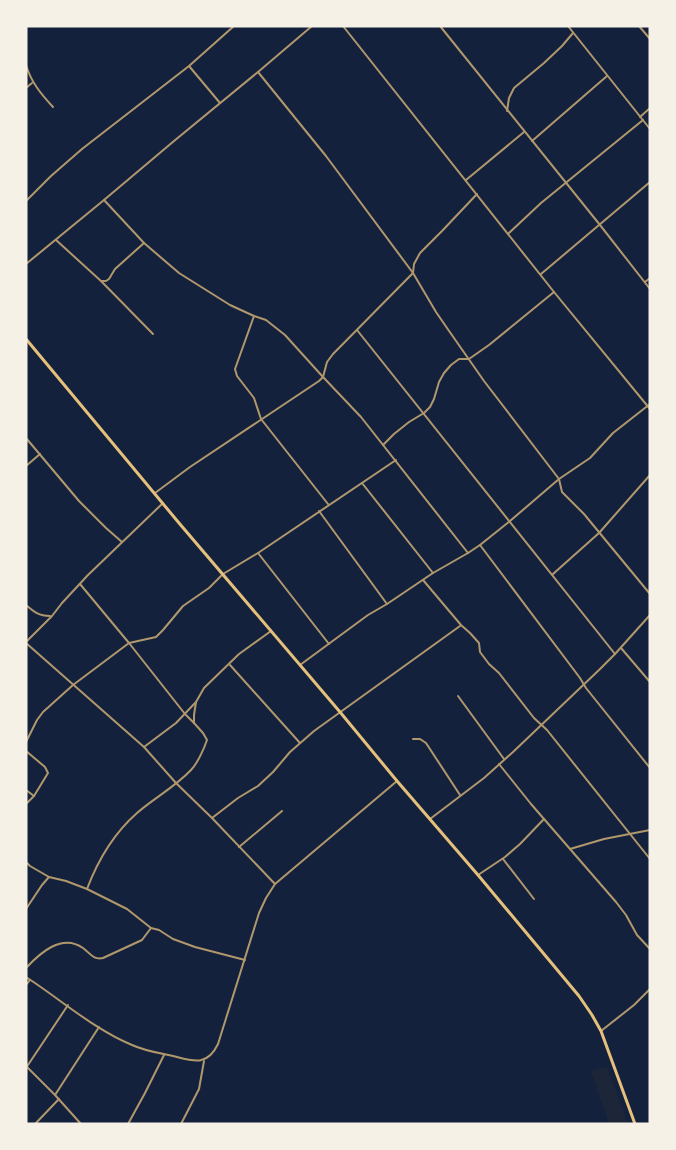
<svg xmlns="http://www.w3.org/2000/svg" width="676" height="1150" font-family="Poppins,sans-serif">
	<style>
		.green { fill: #1d2539 }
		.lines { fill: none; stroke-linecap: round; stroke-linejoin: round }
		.minor { stroke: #b1986c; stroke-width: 2 }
		.secondary { stroke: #e5c07b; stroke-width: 3 }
	</style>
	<rect width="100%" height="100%" fill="#14213d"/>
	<!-- green -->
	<path class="green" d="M607 1067 628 1124H609L591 1071Z"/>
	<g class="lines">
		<!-- minor -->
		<g class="minor">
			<path d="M343 26 554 292 650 409"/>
			<path d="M440 26 600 225 650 289"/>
			<path d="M568 26 650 129"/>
			<path d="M639 26 650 39"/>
			<path d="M26 65C31 82 41 94 53 107"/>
			<path d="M189 66 220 103"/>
			<path d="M258 72 326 156 413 273 436 312 447 328 484 381 559 479 562 492 584 514 650 594"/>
			<path d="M26 88 32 83"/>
			<path d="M507 111 509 98 514 88 544 63 562 46 573 33"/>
			<path d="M640 117 650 108"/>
			<path d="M532 141 607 76"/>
			<path d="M466 180 524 132"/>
			<path d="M104 200 144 243 179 273 230 305 254 316 266 320 285 335 323 377 361 417 468 553"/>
			<path d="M26 201 51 176 82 149 189 66 234 26"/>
			<path d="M509 233 541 203 643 120"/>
			<path d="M56 240 101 281H106L109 279 115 269 144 243"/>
			<path d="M26 264 104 200 174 141 258 72 312 26"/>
			<path d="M541 274 650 182"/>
			<path d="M101 281 153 334"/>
			<path d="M645 282 650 278"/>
			<path d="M254 316 235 369 237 376 254 398 261 419 328 504"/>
			<path d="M357 330 615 654"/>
			<path d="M26 438 79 501 106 528 122 542"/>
			<path d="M383 445 394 434 409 422 424 413 430 407 434 399 439 382 444 373 451 365 459 359H469L489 345 554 292"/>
			<path d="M26 466 40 454"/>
			<path d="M362 483 433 573"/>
			<path d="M155 493 190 467 319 381 323 377 327 362 333 354 413 273 414 264 420 253 442 231 477 194"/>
			<path d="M319 511 387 604"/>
			<path d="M480 545 580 678 586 688 650 768"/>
			<path d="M258 553 329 644"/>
			<path d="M553 574 599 533 650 475"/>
			<path d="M423 580 461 625 470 633 479 643 480 652 489 664 499 673 534 718 547 730 650 859"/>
			<path d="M80 584 129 643 185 714 194 723"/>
			<path d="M26 605C34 612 39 616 50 616"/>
			<path d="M26 642 52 616 62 603 88 575 163 503"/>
			<path d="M26 643 144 747 176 783 212 818 275 884"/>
			<path d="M621 648 650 682"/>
			<path d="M230 665 300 743"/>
			<path d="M300 665 368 615 387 604 433 573 468 553 480 545 510 521 559 479 590 458 613 433 650 404"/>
			<path d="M458 696 504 759"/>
			<path d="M413 739H420L426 743 460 795"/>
			<path d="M26 742 37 720 43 712 73 685 129 643 156 637 163 630 183 606 209 588 223 574 258 553 396 460"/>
			<path d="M144 747 176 723 196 702"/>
			<path d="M26 751 45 767 48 773 34 796 26 804"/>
			<path d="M499 764 531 804 616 902 626 915 637 935 650 949"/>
			<path d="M26 790 34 796"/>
			<path d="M212 818 238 798 258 786 273 772 290 752 314 731 460 626"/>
			<path d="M430 819 484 778 513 752 599 670 615 654 650 615"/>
			<path d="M239 847 282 811"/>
			<path d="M570 849 604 839 650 830"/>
			<path d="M503 859 534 899"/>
			<path d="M26 862 30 866 49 877 66 881 87 889 127 909 151 928 159 930 173 939 195 947 245 960"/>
			<path d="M478 875 505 857 520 844 544 819"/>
			<path d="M87 889C98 860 113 834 137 813 154 798 175 787 191 770 197 764 204 749 207 740L203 733 194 723V715L196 702 204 688 239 654 271 631"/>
			<path d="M26 909 42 885 49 877"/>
			<path d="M26 968C40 953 62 933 83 948 91 954 93 960 103 958L142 940 151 928"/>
			<path d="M26 977C60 999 95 1030 132 1045 145 1051 159 1053 173 1056 193 1061 207 1067 218 1044L259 913 266 898 275 884 397 781"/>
			<path d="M26 985 30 980"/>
			<path d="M601 1031 634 1005 650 989"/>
			<path d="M26 1066 55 1095 81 1124"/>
			<path d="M26 1068 68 1005"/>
			<path d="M55 1095 99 1027"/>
			<path d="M35 1124 59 1099"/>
			<path d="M128 1124 145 1093 164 1055"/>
			<path d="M181 1124 199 1089 204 1061"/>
		</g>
		<!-- secondary -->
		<path class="secondary" d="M26 339 179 523 340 712 397 781 478 875 579 996 592 1015 601 1031 635 1124"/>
	</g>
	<!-- border -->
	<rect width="676" height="1150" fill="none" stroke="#f6f1e7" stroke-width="55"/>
</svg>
